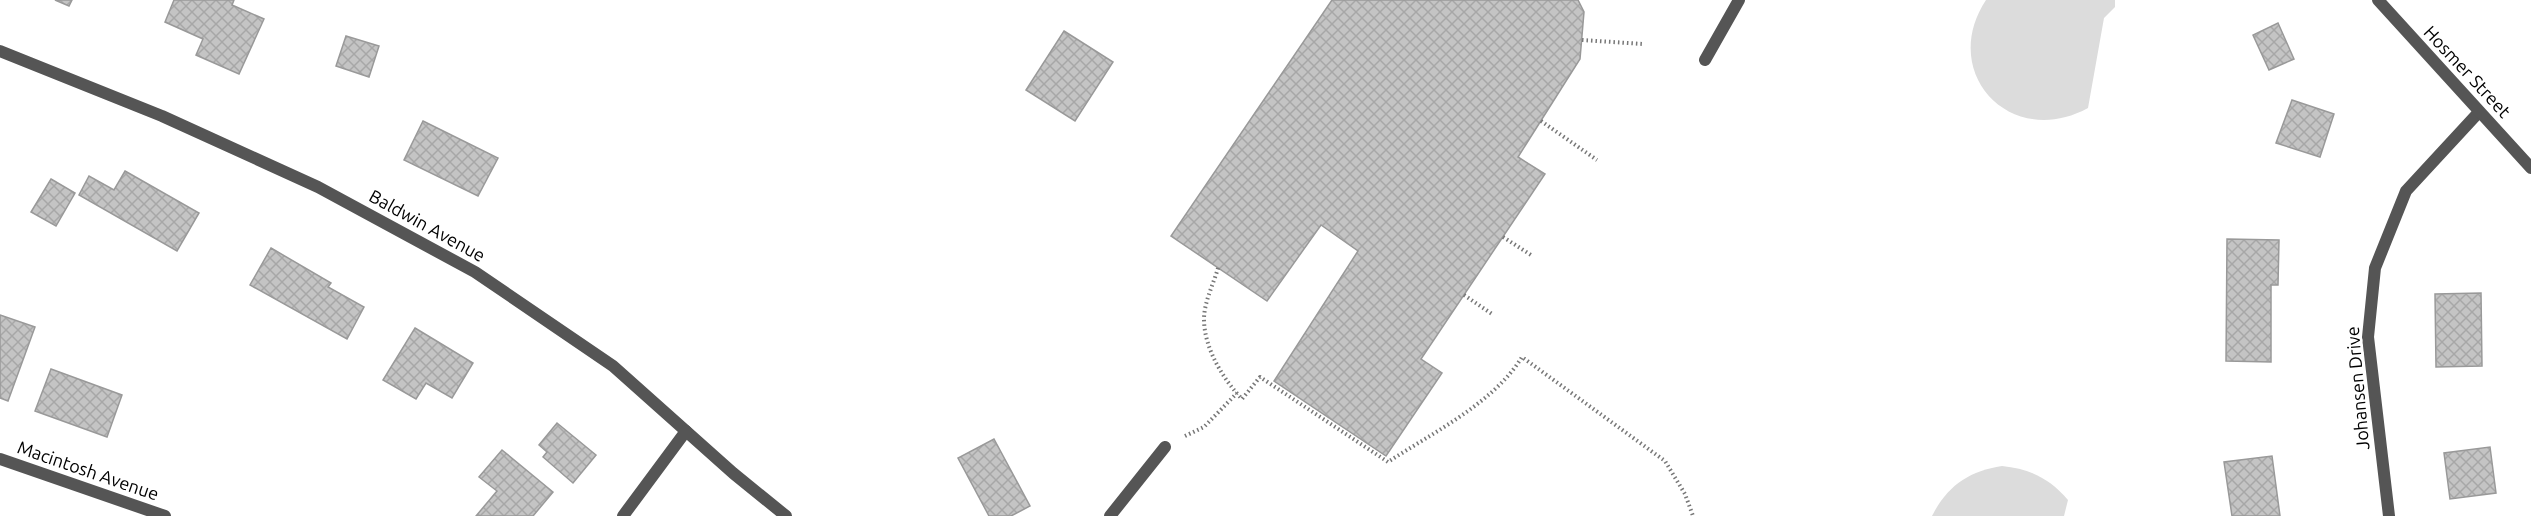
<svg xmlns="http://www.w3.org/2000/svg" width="2531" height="516" font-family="Ubuntu,sans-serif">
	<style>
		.pitch { fill: #dcdcdc }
		.building { fill: url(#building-cross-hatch); stroke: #999; stroke-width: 1.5 }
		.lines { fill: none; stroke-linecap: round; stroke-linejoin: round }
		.path { stroke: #777; stroke-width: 4; stroke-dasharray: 1.5 3; stroke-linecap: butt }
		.service { stroke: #555; stroke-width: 12 }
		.minor { stroke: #555; stroke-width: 12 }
		.tertiary { stroke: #555; stroke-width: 12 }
		.labels { text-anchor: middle; stroke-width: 5; stroke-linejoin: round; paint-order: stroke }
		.street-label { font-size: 18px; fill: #000; stroke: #fff }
	</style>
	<defs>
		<pattern id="building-cross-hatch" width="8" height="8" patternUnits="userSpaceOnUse" patternTransform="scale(1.5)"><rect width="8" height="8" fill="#c4c4c4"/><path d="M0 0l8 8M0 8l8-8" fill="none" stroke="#a7a7a7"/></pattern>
	</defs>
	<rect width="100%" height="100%" fill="#fff"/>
	<!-- pitch -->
	<g class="pitch">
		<path d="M1986 0H2115V7L2104 18 2088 108C2011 150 1938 73 1986 0Z"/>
		<path d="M2002 466C2030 469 2049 478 2068 500L2064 516H1932C1947 486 1969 471 2002 466Z"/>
	</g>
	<!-- building -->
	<g class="building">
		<path d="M55 0H72L69 6Z"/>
		<path d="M174 0H234L232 5 264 19 239 74 196 55 203 39 165 22Z"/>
		<path d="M1332 0H1578L1584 12 1580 59 1518 157 1545 174 1421 359 1442 373 1386 456 1274 381 1358 251 1321 225 1267 301 1171 236Z"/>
		<path d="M2278 23 2294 59 2269 70 2253 35Z"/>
		<path d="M1064 31 1113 62 1075 121 1026 90Z"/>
		<path d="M346 36 379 46 369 77 336 66Z"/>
		<path d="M2292 100 2334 114 2320 157 2276 143Z"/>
		<path d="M423 121 498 158 478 196 404 160Z"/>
		<path d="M125 171 199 213 177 251 79 195 89 176 114 190Z"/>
		<path d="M51 179 75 193 56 226 31 212Z"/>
		<path d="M2227 239 2279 240 2278 285H2271V362L2226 361Z"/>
		<path d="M271 248 331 283 328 287 364 307 347 339 250 285Z"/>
		<path d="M2481 293 2482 366 2436 367 2435 294Z"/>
		<path d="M0 315 35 327 8 401 0 398Z"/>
		<path d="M415 328 473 363 452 398 426 383 416 399 383 380Z"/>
		<path d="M51 369 122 395 107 437 35 411Z"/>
		<path d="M557 423 596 455 573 483 543 457 547 452 539 445Z"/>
		<path d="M994 439 1030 506 1011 516H989L958 458Z"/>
		<path d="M2490 447 2496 493 2450 499 2444 453Z"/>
		<path d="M502 450 553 492 533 516H476L497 491 479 477Z"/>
		<path d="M2272 456 2280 516H2232L2224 462Z"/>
	</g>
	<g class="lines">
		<!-- path -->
		<g class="path">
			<path d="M1582 40 1643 44"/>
			<path d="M1541 121 1597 160"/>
			<path d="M1503 237 1531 255"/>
			<path d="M1218 268C1214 283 1204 302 1204 319 1204 348 1223 379 1242 399L1260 377 1388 462C1432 433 1494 403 1522 357L1665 461 1685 494 1693 516"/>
			<path d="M1464 295 1492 314"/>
			<path d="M1185 436 1204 427 1237 393"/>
		</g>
		<!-- service -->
		<path class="service" d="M1705 60 1739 0"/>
		<!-- minor -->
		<g class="minor">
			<path d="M0 51 162 116 318 187 475 272 613 366 733 473 786 516"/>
			<path d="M0 459 165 516"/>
			<path d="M623 516 686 431"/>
			<path d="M1110 516 1165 447"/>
			<path d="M2389 516 2368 337 2375 268 2406 191 2479 112"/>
		</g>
		<!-- tertiary -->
		<path class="tertiary" d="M2378 0 2531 168"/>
	</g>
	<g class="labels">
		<!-- street labels -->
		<g class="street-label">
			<text transform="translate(2467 72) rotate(47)" y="6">Hosmer Street</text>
			<text transform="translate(427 226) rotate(29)" y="6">Baldwin Avenue</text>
			<text transform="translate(2358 388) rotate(-95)" y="6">Johansen Drive</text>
			<text transform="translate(88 471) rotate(19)" y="6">Macintosh Avenue</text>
		</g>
	</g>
</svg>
